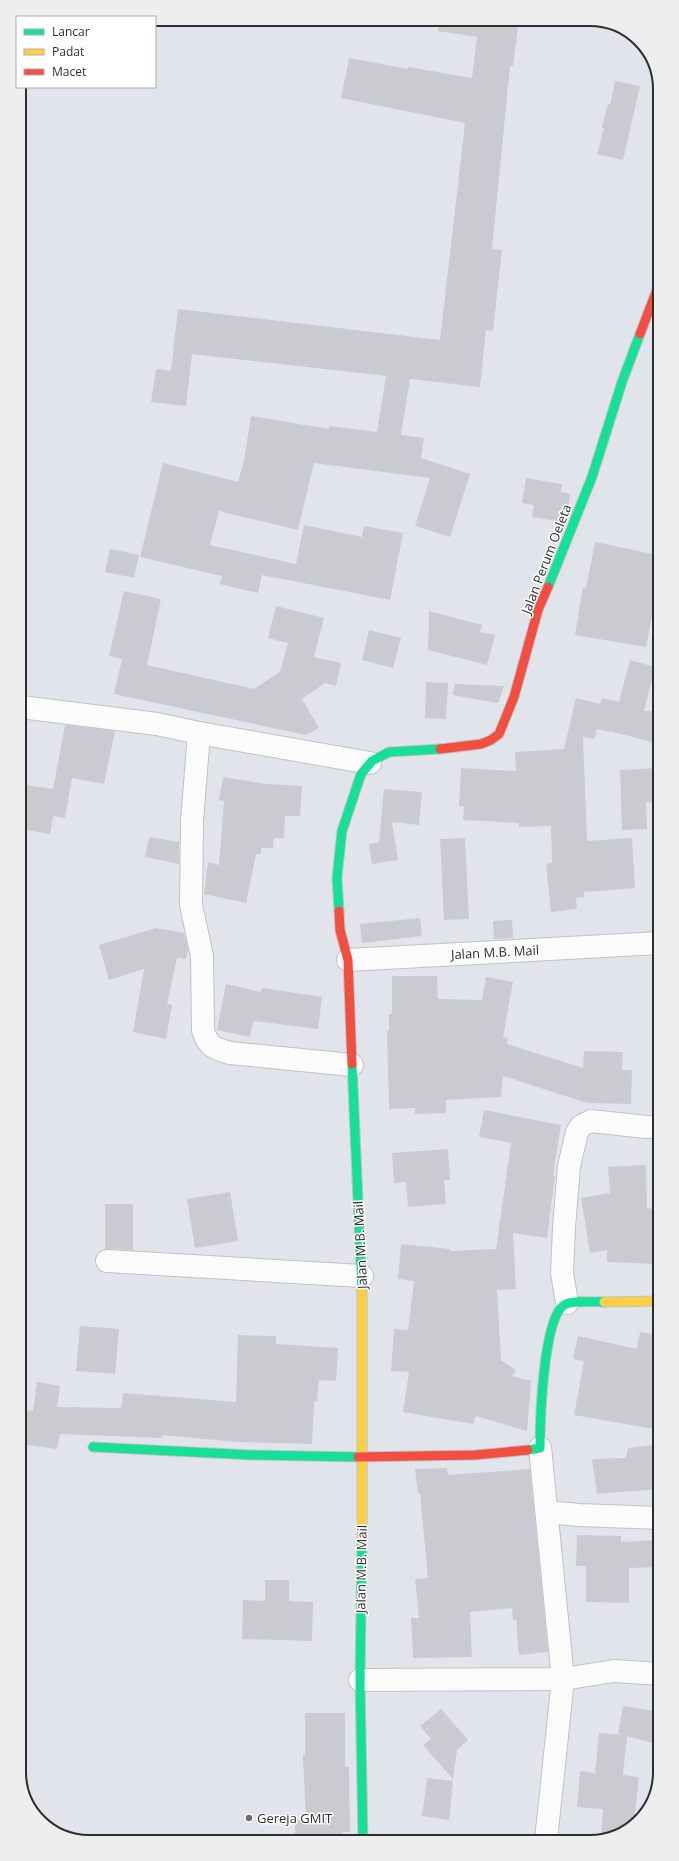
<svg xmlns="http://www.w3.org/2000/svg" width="679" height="1861" font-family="'Open Sans',sans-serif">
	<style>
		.building { fill: #cacbd0 }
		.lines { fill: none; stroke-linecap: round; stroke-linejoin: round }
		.street-casing { stroke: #c2c2c3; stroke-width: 24 }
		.fast-casing { stroke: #c2c2c3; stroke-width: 11 }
		.slow-casing { stroke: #c2c2c3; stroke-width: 11 }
		.jam-casing { stroke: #c2c2c3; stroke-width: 11 }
		.street { stroke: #fbfbfc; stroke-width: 22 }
		.fast { stroke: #16e098; stroke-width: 9 }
		.slow { stroke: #ffcf43; stroke-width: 9 }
		.jam { stroke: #f24e42; stroke-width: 9 }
		.poi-dot { fill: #6c6d70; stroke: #fff; stroke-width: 1.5 }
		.labels { text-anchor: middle; stroke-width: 3; stroke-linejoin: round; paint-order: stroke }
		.street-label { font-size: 13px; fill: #2d2d2d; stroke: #fff }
		.poi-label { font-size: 13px; fill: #2d2d2d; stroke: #fff; text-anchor: start }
		.rim { fill: none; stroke: #2d2d2d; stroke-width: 2 }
	</style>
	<rect width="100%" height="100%" fill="#e2e4ec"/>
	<!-- building -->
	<g class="building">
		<path d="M519 20 513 66H510L492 249 502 250 493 331 486 330 480 387 410 379 401 435 424 438 421 458 470 474 450 537 415 526 430 478 314 463 298 530 219 511 210 545 296 564 304 525 362 537 364 526 403 533 390 600 262 575 258 593 220 584 222 576 140 557 163 463 238 482 244 461 251 416 329 429V426L377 432 386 376 192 354 186 406 151 402 156 369 171 371 178 309 440 340 465 123 341 98 349 58 407 69 408 67 472 78 477 37 438 31 439 21Z"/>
		<path d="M615 81 640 86 623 160 597 154 604 128 602 127 608 104 610 105Z"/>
		<path d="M526 478 562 484 561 492 570 494 569 502 561 522 532 517 534 505 522 503Z"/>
		<path d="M595 542 658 555V595H656L646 647 575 635 583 587 586 588Z"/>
		<path d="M110 549 139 555 134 578 105 572Z"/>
		<path d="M124 591 161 599 147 665 254 689 280 672 288 643 268 638 276 606 324 618 314 657 341 663 336 686 325 683 302 699 319 728 306 735 114 694 122 659 109 656Z"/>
		<path d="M429 611 482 625 480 632 495 635 487 665 428 650Z"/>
		<path d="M369 630 401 638 393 668 362 660Z"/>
		<path d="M630 660 655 667 644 711 658 712 659 744 610 731 609 732 597 729 595 739 583 737 587 841 632 838 635 888 584 892V897L576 898 577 909 551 912 546 864 552 863 551 826 519 827V823L463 820 464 806H459L461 768 516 771 515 752 564 749 576 698 600 704 602 698 619 702Z"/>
		<path d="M426 682 448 683 446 719 425 718Z"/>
		<path d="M455 684 504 686 498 703 453 695Z"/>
		<path d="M65 725 115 731 104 784 72 778 65 818 53 816 50 834 20 829V784L53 789Z"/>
		<path d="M659 768V803L646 802 647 829 622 830 620 770Z"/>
		<path d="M223 777 266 784 302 786 300 816H285L284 838H274L273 848H261V854H256L246 903 204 894 208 862 219 865 224 801 219 800Z"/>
		<path d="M384 789 422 792 419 825 392 822 398 860 372 864 369 844 379 842Z"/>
		<path d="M149 837 179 842V864L145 857Z"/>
		<path d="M465 838 469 919 444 920 440 839Z"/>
		<path d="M420 918 422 936 362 943 360 924Z"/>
		<path d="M512 920 513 938 494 939 493 921Z"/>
		<path d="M156 928 184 933 188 949 186 959 177 958 167 1004 172 1005 166 1039 133 1032 144 969 109 980 99 945Z"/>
		<path d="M392 976H437L438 999 482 1000 486 977 513 982 503 1037 508 1038 507 1044 583 1068 584 1051 623 1052 622 1070H632L631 1104 587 1103 503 1076 501 1097 446 1100V1113L415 1114V1108L389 1109 387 1031H389V1014H392Z"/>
		<path d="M226 984 261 992 262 988 322 997 318 1029 253 1021 250 1037 217 1030Z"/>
		<path d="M484 1110 561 1125 553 1175 555 1176 547 1238 513 1233 516 1289 497 1290 501 1360 516 1370 512 1376 531 1381 527 1431 476 1416 473 1424 403 1412 409 1372 391 1371 394 1329 408 1330 414 1281 398 1279 401 1244 450 1249V1251L496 1249 511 1143 479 1137Z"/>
		<path d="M448 1149 450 1180H444L446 1204 408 1207 406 1182 394 1183 392 1153Z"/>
		<path d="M646 1165 647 1208 659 1210V1264L607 1262V1250L590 1253 581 1198 610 1193 608 1167Z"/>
		<path d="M230 1192 238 1241 195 1248 187 1199Z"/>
		<path d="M105 1204H133V1250L105 1249Z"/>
		<path d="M80 1326 119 1329 115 1374 76 1371Z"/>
		<path d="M640 1332 659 1335 660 1430 574 1415 584 1361 573 1359 578 1336 637 1349Z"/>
		<path d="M238 1335 276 1336V1344L338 1348 336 1381 319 1380 317 1401H314L312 1444 237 1442 162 1435V1438L60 1434 57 1449 21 1444 25 1410 33 1411 37 1382 60 1386 57 1407 121 1408 123 1393 236 1402Z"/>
		<path d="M660 1444V1489L597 1494 592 1459 626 1458 628 1448Z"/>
		<path d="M447 1468 448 1475 530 1469 548 1652 519 1655 516 1619 513 1620 512 1608 470 1612 472 1657 413 1658 411 1618H419L415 1579 428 1578 420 1493H418L415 1469Z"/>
		<path d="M577 1535 621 1536V1542L660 1540V1567L629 1568V1603L586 1602V1566H576Z"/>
		<path d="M265 1580H289V1601L313 1602 312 1641 242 1639 243 1600 265 1601Z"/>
		<path d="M623 1706 660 1712V1745L627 1736 623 1775 639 1777 634 1822 609 1840H601L603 1809 577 1807 580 1771 595 1773 599 1733 625 1735 618 1734Z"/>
		<path d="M441 1709 468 1740 457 1750 453 1779 423 1745 431 1739 420 1726Z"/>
		<path d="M305 1713H345V1767H349L350 1832H343V1841H295V1820L306 1819 303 1755H305Z"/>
		<path d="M427 1778 453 1781 449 1820 422 1816Z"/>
	</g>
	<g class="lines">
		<defs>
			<g id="street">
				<path d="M21 707 157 724 199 733 370 763"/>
				<path d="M199 733 192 822 191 905 202 956 203 1030C208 1047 214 1048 230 1053L352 1065"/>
				<path d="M348 960 659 943"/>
				<path d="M107 1261 362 1276"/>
				<path d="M567 1303 562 1273 564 1227 569 1166 577 1132 581 1126 591 1121 646 1127H659"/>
				<path d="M540 1448 563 1679 546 1840"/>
				<path d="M547 1512 579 1515 660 1518"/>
				<path d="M360 1680 563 1679 614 1671 660 1674"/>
			</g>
			<g id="fast">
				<path d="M548 587 592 477 622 382 640 334"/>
				<path d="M339 911 337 877 342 831 361 774 372 761 389 752 440 749"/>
				<path d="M352 1064 362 1291"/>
				<path d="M93 1447 252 1455 358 1457"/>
				<path d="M528 1450 540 1448C540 1421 543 1319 564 1305 571 1300 595 1302 604 1302"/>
				<path d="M362 1542 360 1680 363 1841"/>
			</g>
			<g id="slow">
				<path d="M604 1302 659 1301"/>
				<path d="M362 1542V1291"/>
			</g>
			<g id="jam">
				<path d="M640 334 658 287"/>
				<path d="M440 749 481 744 491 740 499 734 514 697 538 610 548 587"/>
				<path d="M339 911 340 930 348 960 352 1064"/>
				<path d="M358 1457 475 1455 528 1450"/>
			</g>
		</defs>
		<!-- street casing -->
		<use href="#street" class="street-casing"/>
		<!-- fast casing -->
		<use href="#fast" class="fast-casing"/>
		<!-- slow casing -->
		<use href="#slow" class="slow-casing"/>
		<!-- jam casing -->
		<use href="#jam" class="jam-casing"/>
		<!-- street -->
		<use href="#street" class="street"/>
		<!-- fast -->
		<use href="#fast" class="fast"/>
		<!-- slow -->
		<use href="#slow" class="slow"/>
		<!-- jam -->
		<use href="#jam" class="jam"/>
	</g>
	<!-- markers -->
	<circle class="poi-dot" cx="249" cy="1818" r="4"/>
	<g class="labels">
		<!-- street labels -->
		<g class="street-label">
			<text transform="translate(546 559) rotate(-69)" y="5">Jalan Perum Oeleta</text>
			<text transform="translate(495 952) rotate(-3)" y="5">Jalan M.B. Mail</text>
			<text transform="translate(360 1245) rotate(-93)" y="5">Jalan M.B. Mail</text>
			<text transform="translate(361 1569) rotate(-89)" y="5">Jalan M.B. Mail</text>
		</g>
		<!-- poi labels -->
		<g class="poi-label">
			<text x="257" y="1823">Gereja GMIT</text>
		</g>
	</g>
	<!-- crop -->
	<path d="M0 0H679V1861H0ZM89 26H590A63 63 0 0 1 653 89V1772A63 63 0 0 1 590 1835H89A63 63 0 0 1 26 1772V89A63 63 0 0 1 89 26Z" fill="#eee" fill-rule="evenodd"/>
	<path class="rim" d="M89 26H590A63 63 0 0 1 653 89V1772A63 63 0 0 1 590 1835H89A63 63 0 0 1 26 1772V89A63 63 0 0 1 89 26Z"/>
	<!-- legend -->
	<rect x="16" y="16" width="140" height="72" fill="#ffffff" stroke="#ababab"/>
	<rect x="24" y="29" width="20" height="6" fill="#16e098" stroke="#ababab"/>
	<text x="52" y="36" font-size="12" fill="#2d2d2d">Lancar</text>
	<rect x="24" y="49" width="20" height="6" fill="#ffcf43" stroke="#ababab"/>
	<text x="52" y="56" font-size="12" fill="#2d2d2d">Padat</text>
	<rect x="24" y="69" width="20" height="6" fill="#f24e42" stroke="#ababab"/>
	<text x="52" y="76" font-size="12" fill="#2d2d2d">Macet</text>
</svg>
